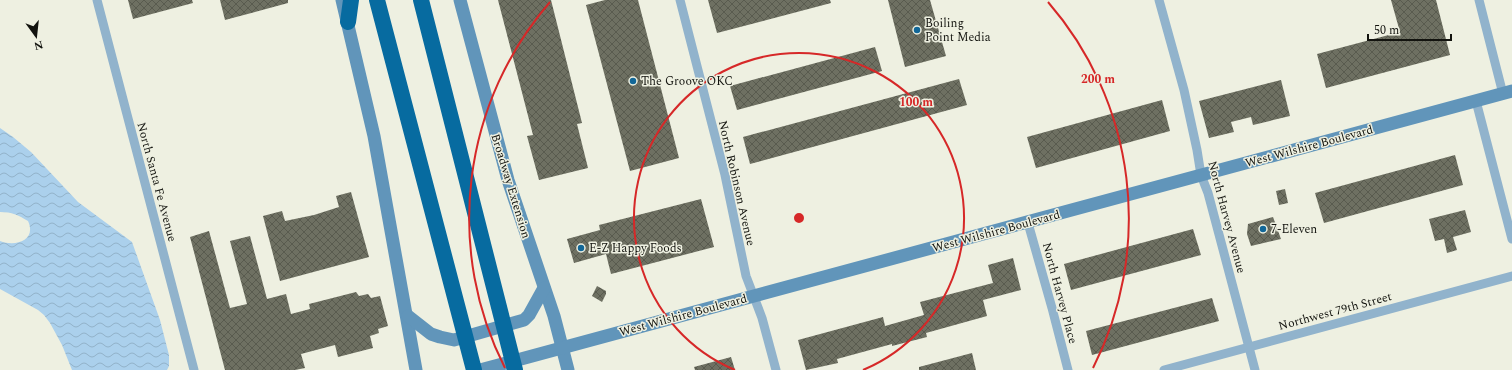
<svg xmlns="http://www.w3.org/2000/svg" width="1512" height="370" font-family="Spectral,serif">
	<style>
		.water { fill: url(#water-waves) }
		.building { fill: url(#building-cross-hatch) }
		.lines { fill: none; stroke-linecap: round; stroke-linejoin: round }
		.street { stroke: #91b3cc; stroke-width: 9 }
		.secondary { stroke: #6195ba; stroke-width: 13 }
		.highway { stroke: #076ba0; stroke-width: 16 }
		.ring { fill: none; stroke: #d62828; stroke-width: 2 }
		.poi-dot { fill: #126798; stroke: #eef0e1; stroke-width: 1.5 }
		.labels { text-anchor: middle; stroke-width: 3; stroke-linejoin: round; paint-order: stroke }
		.poi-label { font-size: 12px; fill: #12130e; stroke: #eef0e1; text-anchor: start }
		.street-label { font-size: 12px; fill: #12130e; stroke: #eef0e1 }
		.centre { fill: #d62828; stroke: #eef0e1; stroke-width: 2 }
		.ring-label { font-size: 12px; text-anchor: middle; font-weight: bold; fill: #d62828; stroke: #eef0e1; stroke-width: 3; stroke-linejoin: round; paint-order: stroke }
	</style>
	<defs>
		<pattern id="water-waves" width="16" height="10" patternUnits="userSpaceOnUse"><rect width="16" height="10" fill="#abd0ec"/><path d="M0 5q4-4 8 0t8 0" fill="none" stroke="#92b2c9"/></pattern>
		<pattern id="building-cross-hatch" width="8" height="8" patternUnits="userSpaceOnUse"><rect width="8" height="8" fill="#6e7062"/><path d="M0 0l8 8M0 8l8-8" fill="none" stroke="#595b4f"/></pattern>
	</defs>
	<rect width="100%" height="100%" fill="#eef0e1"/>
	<!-- water -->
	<path class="water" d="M0 128 13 137 31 152 78 202 132 242 160 320 169 355V366L167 370H72L62 345 50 323 44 315 38 310 0 289V241C15 247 37 241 28 221 18 215 12 212 0 212Z"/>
	<!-- building -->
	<g class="building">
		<path d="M128 0H192L193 3 133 19Z"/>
		<path d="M220 0H288V3L225 20Z"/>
		<path d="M498 0H551L582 123 577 124 588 168 539 180 527 136 533 135Z"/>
		<path d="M605 0H638L679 158 630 171 586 5Z"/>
		<path d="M708 0H830L831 3 717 33Z"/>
		<path d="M888 0H930L946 56 905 67Z"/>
		<path d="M1391 0H1436L1450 55 1326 88 1317 54 1400 32Z"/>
		<path d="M875 47 882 71 737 110 730 86Z"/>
		<path d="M959 79 967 105 750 164 743 137Z"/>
		<path d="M1281 80 1290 116 1253 125 1251 117 1231 122 1234 132 1209 138 1199 101Z"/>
		<path d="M1162 100 1170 131 1036 168 1027 137Z"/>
		<path d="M1455 155 1463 185 1324 223 1315 193Z"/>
		<path d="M1285 189 1288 203 1279 205 1276 191Z"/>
		<path d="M351 192 369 257 280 281 263 216 282 211 285 221 314 215 339 207 336 196Z"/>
		<path d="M701 199 714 247 611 274 606 254 574 263 567 239 600 230 599 225Z"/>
		<path d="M1465 210 1471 232 1453 237 1457 250 1447 253 1444 239 1435 241 1429 219Z"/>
		<path d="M1273 217 1281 239 1251 246 1247 234 1248 224Z"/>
		<path d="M1193 229 1201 255 1071 290 1064 264Z"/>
		<path d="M209 231 230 308 247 304 230 241 250 236 267 299 286 294 291 314 310 309 309 304 356 292 359 296 368 294 371 298 380 296 388 326 378 329 379 333 370 336 373 348 338 357 335 345 301 354 305 368 295 370H225L190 237Z"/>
		<path d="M1013 258 1021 290 983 300 987 316 926 333 927 337 892 346V344L837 359 838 363 806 370 798 340 883 317 885 326 924 315 920 302 993 283 988 265Z"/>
		<path d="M597 286 606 291V294L602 302 592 296Z"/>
		<path d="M1212 298 1219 321 1092 355 1086 331Z"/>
		<path d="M972 353 976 370H919V367Z"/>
		<path d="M731 357 735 370H695L694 367Z"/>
	</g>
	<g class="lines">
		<!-- street -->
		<g class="street">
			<path d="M97 0 194 370"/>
			<path d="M680 0 725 175 746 276 762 318 776 370"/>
			<path d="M1159 0 1184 90 1197 150 1201 175 1208 193 1255 370"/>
			<path d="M1479 0 1503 94"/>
			<path d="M1476 101 1512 239"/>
			<path d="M1028 223 1052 308 1068 370"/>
			<path d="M1164 370 1512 276"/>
		</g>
		<!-- secondary -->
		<g class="secondary">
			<path d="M342 0 374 136 416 370"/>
			<path d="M460 0 508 180 554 316 568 370"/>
			<path d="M408 316 431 334 440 337 454 340 524 320 529 315 544 288"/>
			<path d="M480 370 1512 91"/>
		</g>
		<!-- highway -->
		<g class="highway">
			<path d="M377 0 474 370"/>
			<path d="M421 0 515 370"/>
			<path d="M348 22 351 0"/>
		</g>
	</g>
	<!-- distance rings -->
	<g class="ring">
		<path d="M735 370A165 165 0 1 1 863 370"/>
		<path d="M505 368A330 330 0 0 1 550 2M1048 2A330 330 0 0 1 1093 368"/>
	</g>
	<!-- markers -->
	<g class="poi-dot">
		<circle cx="917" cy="30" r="4"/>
		<circle cx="633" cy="81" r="4"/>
		<circle cx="1263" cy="229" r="4"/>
		<circle cx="581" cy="248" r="4"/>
	</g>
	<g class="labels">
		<!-- poi labels -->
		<g class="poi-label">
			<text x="925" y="27">Boiling<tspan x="925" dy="14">Point Media</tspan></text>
			<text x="641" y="85">The Groove OKC</text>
			<text x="1271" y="233">7-Eleven</text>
			<text x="589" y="252">E-Z Happy Foods</text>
		</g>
		<!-- street labels -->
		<g class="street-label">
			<text transform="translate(1309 146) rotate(-15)" y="4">West Wilshire Boulevard</text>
			<text transform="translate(157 182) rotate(75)" y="4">North Santa Fe Avenue</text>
			<text transform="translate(737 183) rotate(77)" y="4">North Robinson Avenue</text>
			<text transform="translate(511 186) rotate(73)" y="4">Broadway Extension</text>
			<text transform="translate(1227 217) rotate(75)" y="4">North Harvey Avenue</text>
			<text transform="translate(996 231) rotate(-15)" y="4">West Wilshire Boulevard</text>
			<text transform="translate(1060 293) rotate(75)" y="4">North Harvey Place</text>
			<text transform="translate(1335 311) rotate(-15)" y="4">Northwest 79th Street</text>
			<text transform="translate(683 315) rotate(-15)" y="4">West Wilshire Boulevard</text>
		</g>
	</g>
	<circle cx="799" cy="218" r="6" class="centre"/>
	<g class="ring-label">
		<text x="1098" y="83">200 m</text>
		<text x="916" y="106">100 m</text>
	</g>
	<!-- north arrow -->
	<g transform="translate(36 36) rotate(165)" stroke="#eef0e1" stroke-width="3" paint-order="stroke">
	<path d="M0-3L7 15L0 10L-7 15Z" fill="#12130e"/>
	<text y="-6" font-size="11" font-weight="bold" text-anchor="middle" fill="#12130e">N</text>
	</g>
	<!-- scale -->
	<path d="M1368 34v6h83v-6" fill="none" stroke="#12130e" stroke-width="2"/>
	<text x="1374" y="34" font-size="12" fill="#12130e" stroke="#eef0e1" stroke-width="3" paint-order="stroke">50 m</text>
</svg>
